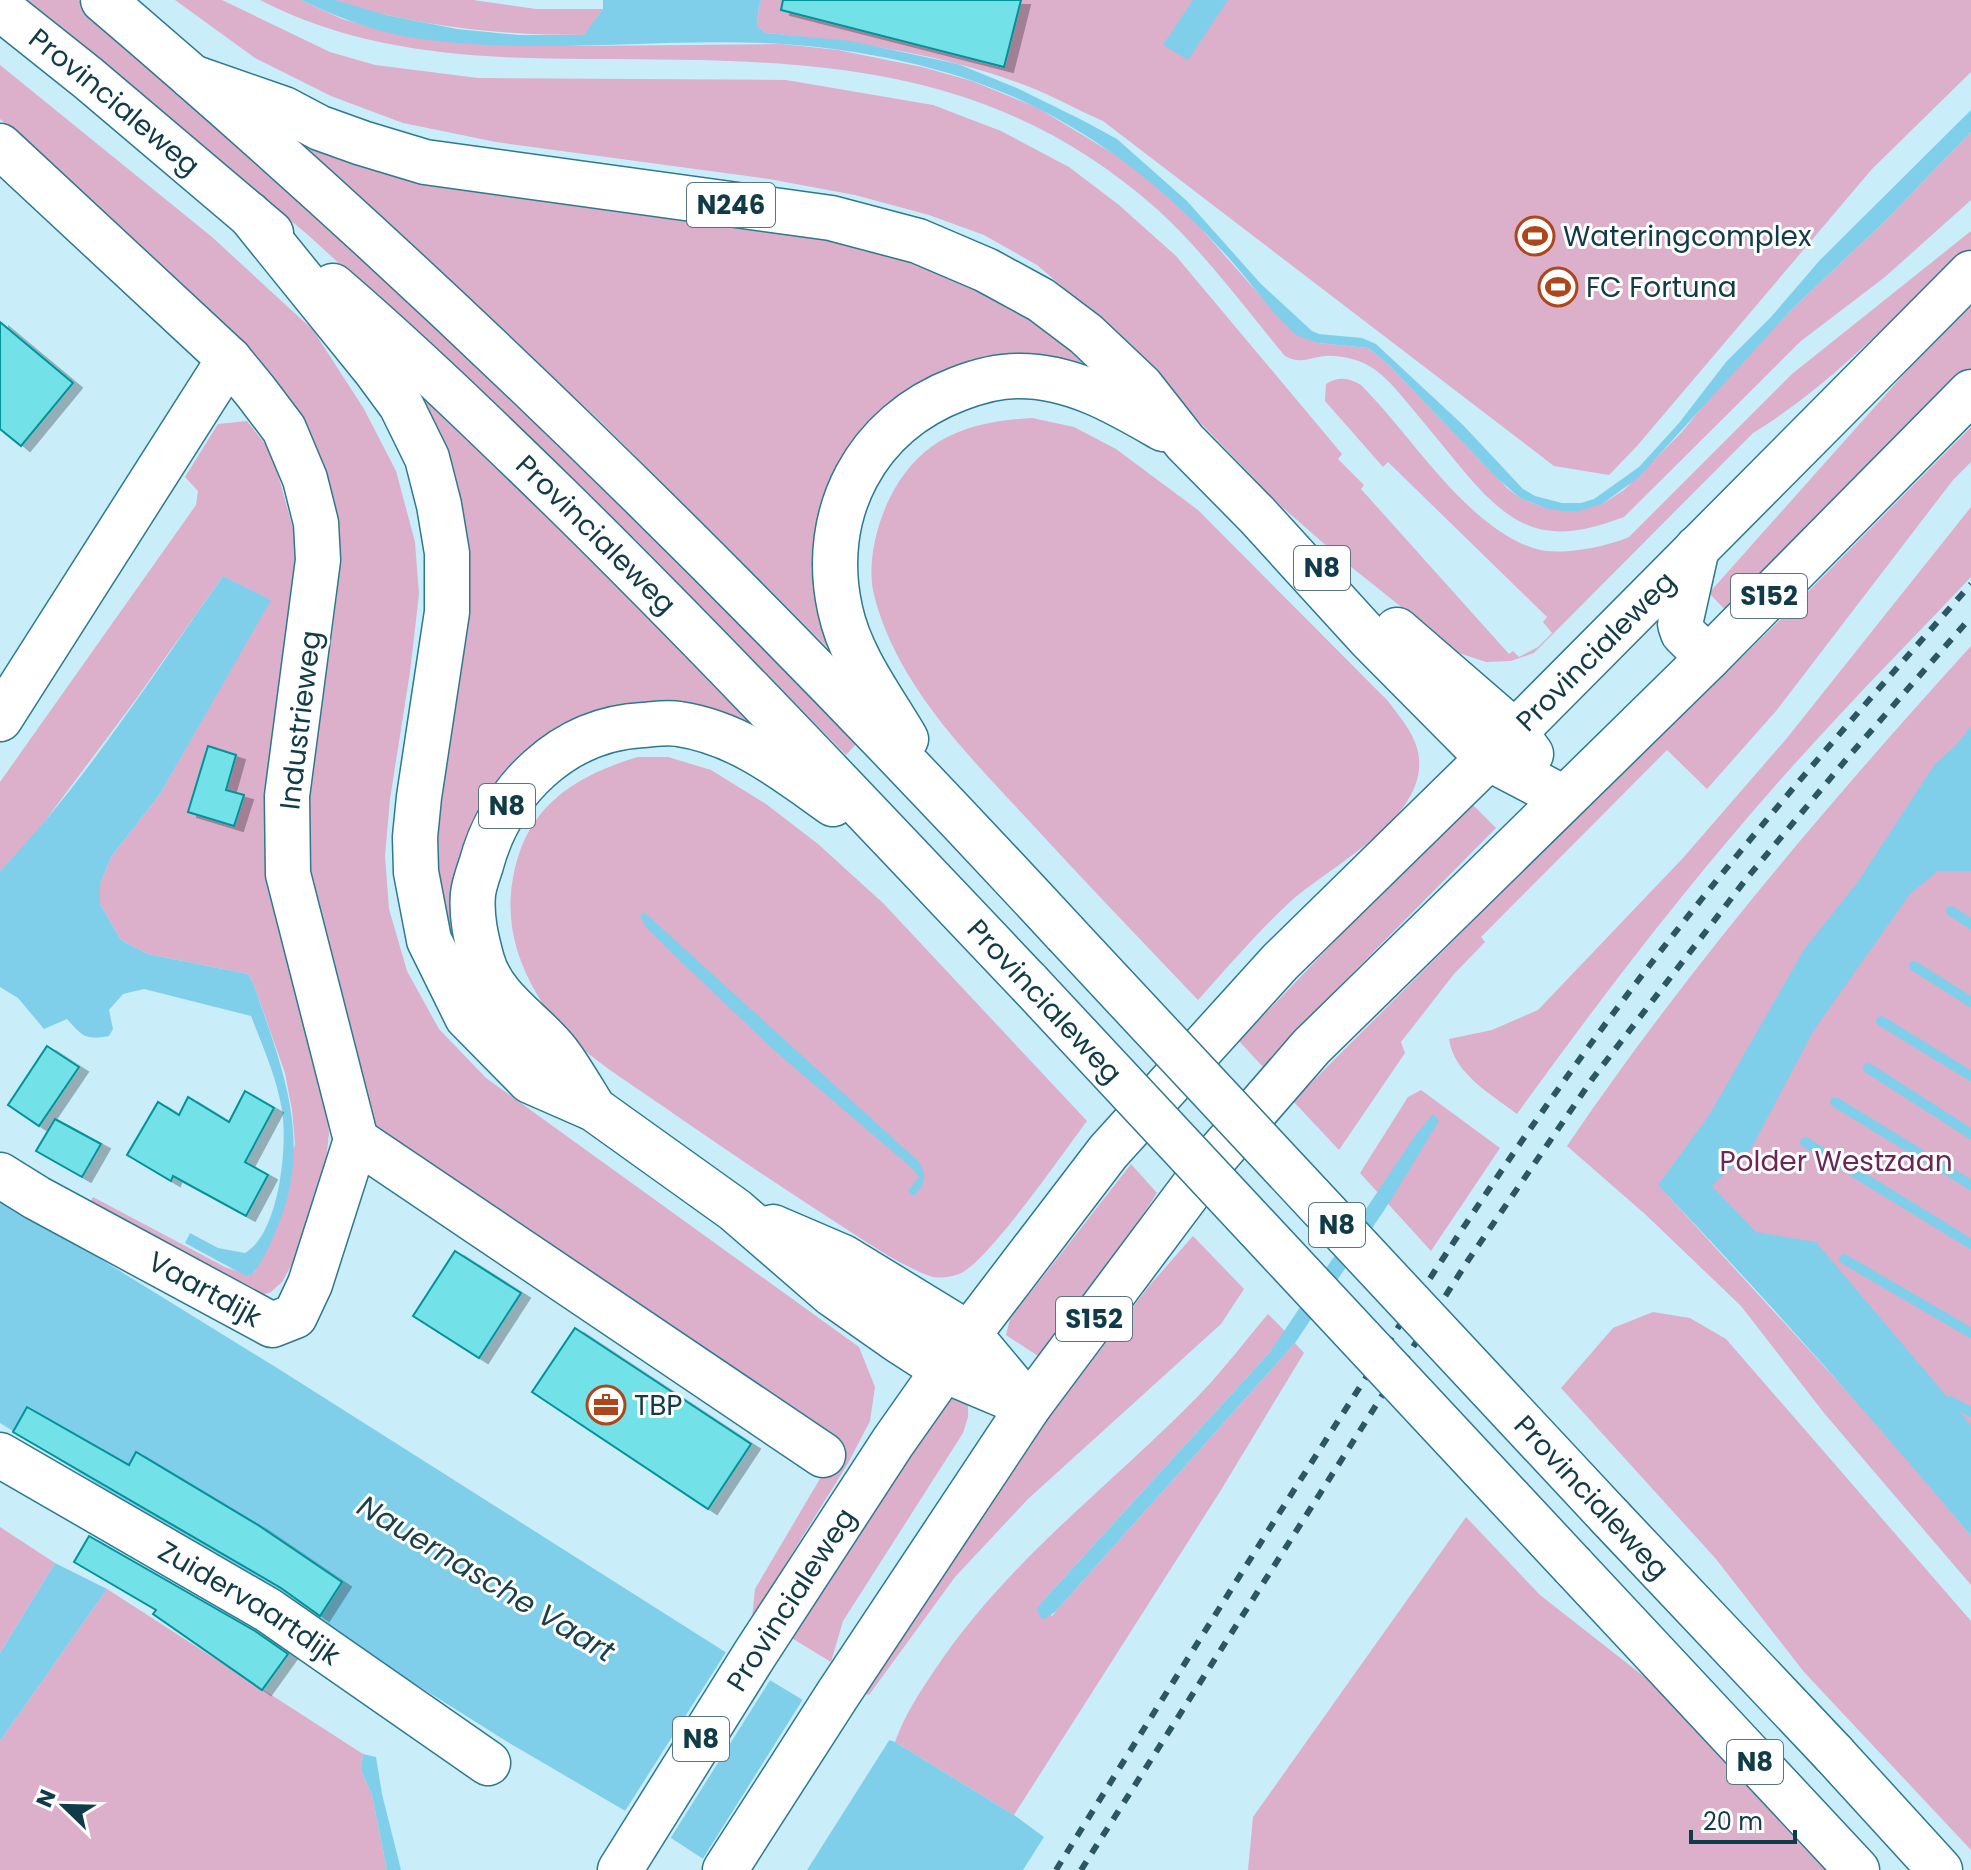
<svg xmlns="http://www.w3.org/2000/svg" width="1971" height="1870" font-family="Poppins,sans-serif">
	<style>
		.green { fill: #dcafcb }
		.water { fill: #80cfea }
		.pier { fill: #caedfa }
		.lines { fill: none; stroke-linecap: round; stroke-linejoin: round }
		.stream { stroke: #80cfea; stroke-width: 10 }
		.building { fill: #72e1e8; stroke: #01939a; stroke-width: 2; filter: url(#shadow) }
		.minor-casing { stroke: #2c7990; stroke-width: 47 }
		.major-casing { stroke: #2c7990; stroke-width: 47 }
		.highway-casing { stroke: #2c7990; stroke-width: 47 }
		.minor { stroke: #fff; stroke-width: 44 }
		.major { stroke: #fff; stroke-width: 44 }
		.highway { stroke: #fff; stroke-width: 44 }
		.rail { stroke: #2c5663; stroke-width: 6; stroke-dasharray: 10 10; stroke-linecap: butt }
		.major-bridge-casing { stroke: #2c7990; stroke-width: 47; stroke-linecap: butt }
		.highway-bridge-casing { stroke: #2c7990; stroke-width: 47; stroke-linecap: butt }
		.major-bridge { stroke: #fff; stroke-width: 44 }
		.highway-bridge { stroke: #fff; stroke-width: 44 }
		.labels { text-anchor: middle; stroke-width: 6; stroke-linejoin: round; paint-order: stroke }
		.shield { fill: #fff; stroke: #58767f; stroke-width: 2 }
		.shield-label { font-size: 26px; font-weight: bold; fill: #103b48 }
		.street-label { font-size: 28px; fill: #103b48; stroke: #fff }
		.poi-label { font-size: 28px; fill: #103b48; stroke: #fff; text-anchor: start }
		.park-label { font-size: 28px; fill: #6b2556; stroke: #fff }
		.water-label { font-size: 30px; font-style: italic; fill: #1b404c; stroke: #fff }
	</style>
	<defs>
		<filter id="shadow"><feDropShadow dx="9" dy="5" stdDeviation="0" flood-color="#0004"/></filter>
	</defs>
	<rect width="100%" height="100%" fill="#caedfa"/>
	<!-- green -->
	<g class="green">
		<path d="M26 0H78C272 170 461 346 646 526 718 597 787 670 858 742L846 755 639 543 496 406 308 235Z"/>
		<path d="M175 0H222L330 52 375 65 478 78 786 80 933 105 1001 131 1069 167 1119 205 1176 256 1342 454 1338 459 1364 485 1361 489 1509 654 1513 651 1519 657 1538 647 1552 633 1543 622 1547 617 1388 462 1383 467 1325 401 1326 384C1339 376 1349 378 1361 385 1412 436 1465 525 1533 548 1558 557 1606 547 1629 537L1792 374 1971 231V249L1925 295 1914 299C1863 348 1814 396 1753 433L1534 653 1511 661 1486 662 1459 653 1345 562 1281 506 1097 316 1037 265 984 235 929 215 855 195 769 179 496 142 403 123 331 96 255 58Z"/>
		<path d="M260 0H301L342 19 401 35 462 43 583 46 782 44 838 50 922 67 972 81 1038 108 1132 165 1190 216 1287 326 1318 343 1368 348 1388 364 1507 488 1520 498 1545 508 1602 504 1624 490 1681 433 1722 383 1790 311 1883 223 1971 132V200L1885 277 1801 341 1624 517C1550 545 1517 533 1467 475 1450 454 1433 434 1416 413 1403 398 1390 380 1374 369 1361 360 1341 355 1326 356 1311 357 1300 365 1285 356 1244 307 1205 253 1158 210 987 58 804 60 590 59 477 59 362 53 260 0Z"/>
		<path d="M335 0H473L536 9H603L585 35C524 35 466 31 406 19 382 14 357 10 335 0Z"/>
		<path d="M762 0H1971V72L1872 169 1637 446 1609 475 1554 466 1103 121C1075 109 1048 93 1019 83 938 53 851 41 766 33L757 26 759 5Z"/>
		<path d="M0 65 212 237 313 330 364 409 396 471 415 542 419 594 410 672 390 799 385 856 389 909 407 971 439 1029 486 1078 859 1347 875 1387 870 1421 847 1465 752 1618 755 1589 838 1448 376 1134 310 897 306 783 332 634 337 594 338 556 174 277 0 119Z"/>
		<path d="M275 122 843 239 968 280 1033 318 1123 385 1088 374 875 424 839 659 600 421Z"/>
		<path d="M1971 299V375L1732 617 1709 593Z"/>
		<path d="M398 372 525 493 766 733 683 704 626 705 580 719 534 746 500 779 477 816 466 978 443 919 435 865 438 790 459 651Z"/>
		<path d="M1032 418 1074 427 1116 449 1198 510 1388 701C1398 715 1412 730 1417 748 1436 814 1331 865 1291 901 1258 931 1228 967 1198 1000 1142 941 1086 883 1031 823 970 757 897 686 874 595 866 562 878 518 894 490 925 435 973 421 1032 418Z"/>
		<path d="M247 421 272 453 302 561 266 860 280 933 324 1088 329 1133 325 1171 304 1242 282 1282 271 1292 254 1298 85 1212 93 1197 225 1267 250 1276 255 1271 295 1144 292 1110 285 1073 254 985 248 974 148 954 121 940 100 904V884L111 857 160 794 270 600 223 576 134 702 33 837 0 871V782L196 505 198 491 185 477 218 424Z"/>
		<path d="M1971 427V462L1953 480 1776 711 1707 789 1667 750 1481 937 1485 942 1454 974 1401 1042 1405 1053 1339 1150 1293 1101 1544 850 1783 617Z"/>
		<path d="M1971 507V577C1925 626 1878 673 1833 722 1718 845 1615 978 1517 1114 1491 1094 1454 1074 1449 1039L1492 1030 1538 1010 1683 858 1787 738Z"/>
		<path d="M1971 646V1517L1658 1185 1886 1434 1971 1536V1585L1824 1413 1741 1306 1646 1215 1567 1146C1687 969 1827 805 1971 646Z"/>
		<path d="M638 757H668L711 770 766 804 818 844 883 903 1087 1121C1065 1150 986 1265 959 1274 951 1277 937 1279 930 1276 897 1264 869 1243 840 1225 784 1189 729 1152 674 1114 634 1085 587 1059 554 1021 548 1014 543 1004 538 996 511 951 503 907 518 857 536 799 584 773 638 757Z"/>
		<path d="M1469 801 1496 828 1302 1024 1263 1067 1239 1041Z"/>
		<path d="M1421 1090 1500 1148 1431 1251 1360 1173 1408 1097Z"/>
		<path d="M1131 1164 1157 1193 1058 1345 1038 1356 1006 1335 1010 1319Z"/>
		<path d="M1193 1236 1244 1289 1221 1324 1028 1499 955 1577 869 1695 861 1692 1000 1482 1149 1286Z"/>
		<path d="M1653 1312 1690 1318 1726 1339 1971 1621V1850L1804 1672 1716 1559 1561 1388 1613 1328Z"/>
		<path d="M1268 1314 1284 1330V1335L1270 1352 1039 1605 1052 1616 1056 1611 1295 1343 1304 1353 1221 1490 1014 1815 895 1742C905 1714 920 1692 936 1668 1012 1556 1110 1487 1201 1393 1225 1368 1246 1340 1268 1314Z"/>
		<path d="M949 1394 968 1400V1417L963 1433 843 1621 831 1662 790 1637Z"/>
		<path d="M1466 1517 1540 1595 1651 1682 1828 1870H1248L1253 1817Z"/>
		<path d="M0 1527 55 1563 0 1653Z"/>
		<path d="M107 1589 363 1754 361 1770 372 1795 387 1870H0V1741Z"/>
	</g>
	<!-- water -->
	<g class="water">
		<path d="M301 0H335L386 15 457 29 519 35H584L603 9V0H762L759 5 757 26 766 33 851 41 958 64 1019 89 1082 120 1117 139 1187 201 1261 284 1312 331 1319 334 1362 338 1376 344 1463 425 1523 489 1535 496 1562 503H1581L1594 499 1639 467 1679 423 1726 362 1771 317 1820 260 1971 110V132L1883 223 1790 311 1638 478 1602 504 1579 511H1562L1545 508 1520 498 1497 478 1388 364 1368 348 1318 343 1296 335C1270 312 1251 282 1228 257 1171 195 1115 148 1039 109 964 70 868 50 783 44 657 36 529 58 403 36 367 29 333 15 301 0Z"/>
		<path d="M1193 0H1228L1188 60 1163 45Z"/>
		<path d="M223 576 271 600 160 794 111 857 100 884V904L121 940 148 954 248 974 254 985C282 1068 314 1141 277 1228 270 1245 263 1261 251 1276L244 1275 185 1243 190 1233 218 1248 245 1253C279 1234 288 1146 282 1110 277 1078 262 1045 251 1016L144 989 123 994 109 1010 113 1029 109 1036C85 1040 83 1037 67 1019L44 1029 18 998 0 987V871C84 784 153 675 223 576Z"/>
		<path d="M1971 727V871H1938L1910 894 1814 1030 1751 1149 1712 1186 1756 1232 1816 1242 1971 1425V1536C1870 1415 1766 1299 1658 1185L1708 1117 1805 948 1857 883 1935 764 1957 744Z"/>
		<path d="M644 912 917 1160C928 1174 926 1183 914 1196L908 1191 919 1177 913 1169 776 1052 673 954 646 927 640 916Z"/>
		<path d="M1433 1114 1439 1121 1391 1200 1295 1343 1056 1611 1045 1619 1041 1618 1037 1610 1039 1605 1270 1352 1415 1136Z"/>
		<path d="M0 1197 274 1366 768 1679 846 1726 895 1742 1014 1815 1044 1837 1023 1870H720L668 1836 506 1741 0 1423Z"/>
		<path d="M55 1563 107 1589 0 1741V1653Z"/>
		<path d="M363 1754 376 1757 382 1794 401 1870H387L372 1795 361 1770Z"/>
	</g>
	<!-- pier -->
	<g class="pier">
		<path d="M728 1649 772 1677 670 1839 625 1811Z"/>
		<path d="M805 1696 848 1722 879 1732 890 1739 807 1870H717L702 1860Z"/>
	</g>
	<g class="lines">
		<!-- stream -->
		<g class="stream">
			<path d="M1951 911 1971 924"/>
			<path d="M1914 966 1971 1002"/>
			<path d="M1881 1021 1971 1076"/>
			<path d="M1868 1068 1971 1134"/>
			<path d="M1835 1102 1971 1185"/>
			<path d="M1805 1142 1971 1244"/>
			<path d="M1844 1259 1971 1333"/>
			<path d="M1950 1401 1971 1412"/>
		</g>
	</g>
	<!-- building -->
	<g class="building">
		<path d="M783 0H1021L1004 67 781 10Z"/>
		<path d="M0 322 73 383 21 446 0 429Z"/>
		<path d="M208 746 236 755 226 790 244 795 234 826 188 812Z"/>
		<path d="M47 1046 79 1067 39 1126 8 1105Z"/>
		<path d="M245 1091 274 1108 245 1162 268 1175 246 1216 173 1176 171 1181 127 1155 158 1102 179 1115 188 1097 229 1122Z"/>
		<path d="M55 1119 101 1144 82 1177 36 1151Z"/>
		<path d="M455 1251 521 1293 479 1358 413 1316Z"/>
		<path d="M575 1328 751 1444 708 1509 532 1392Z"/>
		<path d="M27 1407 129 1465 136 1452 258 1525 342 1582 320 1616 281 1588 13 1432Z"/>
		<path d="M89 1536 255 1631 288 1654 262 1690 153 1614 156 1610 74 1562Z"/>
	</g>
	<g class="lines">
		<defs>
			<g id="minor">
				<path d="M0 146 229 359 256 392 284 429 305 479 316 523 318 560 287 796 288 874 356 1140 310 1284 295 1316 272 1325 37 1198 0 1175"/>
				<path d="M1697 548 1680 624 1683 633 1708 658"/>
				<path d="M0 719 229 359"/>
				<path d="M356 1140 823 1455"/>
				<path id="s1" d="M0 1455 268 1610 488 1763"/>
			</g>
			<g id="major">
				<path d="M103 0C443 290 762 605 1065 933"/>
				<path d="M192 77 284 109 320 128 362 143 425 162 831 218 918 241 986 270 1041 300 1086 334 1141 386 1185 442 1257 515 1370 639 1488 758 1564 798"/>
				<path d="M1397 630 1515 732 1531 754"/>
				<path d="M906 739C882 698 850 657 840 609 819 513 866 424 958 389 976 382 998 376 1017 376 1071 375 1118 403 1163 429"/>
				<path d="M1610 1517 1834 1754"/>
				<path id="s2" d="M620 1870 755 1654 893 1442 969 1334 1108 1152 1280 962 1515 732 1971 273"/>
				<path d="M725 1870 838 1694 1029 1406 1213 1160 1311 1047 1708 658 1971 392"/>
			</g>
			<g id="highway">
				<path id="s3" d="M0 8 88 78 271 233"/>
				<path d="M249 214 376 371 401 405 427 458 439 505 447 553V612L419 797 415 837 416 872 429 940 467 1017 530 1081 594 1109 735 1210 832 1294 899 1341 944 1370 1029 1406"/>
				<path id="s4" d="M333 286C411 353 484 424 558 496 719 654 873 819 1029 983"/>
				<path d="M594 1109C582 1090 571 1070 558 1053 534 1022 493 1000 482 960 476 938 471 917 473 894 474 885 478 874 481 865 501 790 563 729 643 725 655 724 668 722 679 724 739 733 785 770 833 804"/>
				<path d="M773 1227 843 1257 969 1334 1025 1401"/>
				<path d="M1573 1566 1857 1870"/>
				<path d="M1834 1754 1940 1870"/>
			</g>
		</defs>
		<!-- minor casing -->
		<use href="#minor" class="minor-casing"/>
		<!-- major casing -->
		<use href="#major" class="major-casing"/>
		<!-- highway casing -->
		<use href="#highway" class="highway-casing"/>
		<!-- minor -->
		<use href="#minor" class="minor"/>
		<!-- major -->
		<use href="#major" class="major"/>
		<!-- highway -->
		<use href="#highway" class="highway"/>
		<!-- rail -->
		<g class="rail">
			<path d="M1056 1870C1158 1706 1260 1542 1365 1379 1445 1254 1526 1130 1615 1011 1726 862 1848 723 1971 584"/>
			<path d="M1081 1870 1467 1262 1593 1078 1747 878 1849 756 1971 617"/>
		</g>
		<defs>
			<path id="major-bridge" d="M1065 933 1610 1517"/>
			<path id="highway-bridge" d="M1029 983 1573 1566"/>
		</defs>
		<!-- major-bridge casing -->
		<use href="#major-bridge" class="major-bridge-casing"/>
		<!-- highway-bridge casing -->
		<use href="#highway-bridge" class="highway-bridge-casing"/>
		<!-- major-bridge -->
		<use href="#major-bridge" class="major-bridge"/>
		<!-- highway-bridge -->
		<use href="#highway-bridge" class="highway-bridge"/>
	</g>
	<!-- icons -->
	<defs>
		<symbol id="stadium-ring" viewBox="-11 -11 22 22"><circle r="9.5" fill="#fff" stroke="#ad471b" stroke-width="1.5"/><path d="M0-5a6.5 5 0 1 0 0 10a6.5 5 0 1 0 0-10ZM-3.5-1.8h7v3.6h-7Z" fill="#ad471b"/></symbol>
		<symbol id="office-ring" viewBox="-11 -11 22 22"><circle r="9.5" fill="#fff" stroke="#ad471b" stroke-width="1.5"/><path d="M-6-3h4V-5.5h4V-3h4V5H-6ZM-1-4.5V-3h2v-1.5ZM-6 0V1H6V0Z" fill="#ad471b"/></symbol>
	</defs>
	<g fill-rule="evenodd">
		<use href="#stadium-ring" x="1513" y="214" width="44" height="44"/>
		<use href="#stadium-ring" x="1536" y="265" width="44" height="44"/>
		<use href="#office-ring" x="584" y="1383" width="44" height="44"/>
	</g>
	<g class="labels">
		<!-- shield labels -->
		<g class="shield">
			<rect x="687" y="183" width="88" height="44" rx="6"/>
			<rect x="1294" y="546" width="56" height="44" rx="6"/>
			<rect x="1731" y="574" width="76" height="44" rx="6"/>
			<rect x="479" y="784" width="56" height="44" rx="6"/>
			<rect x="1309" y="1203" width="56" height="44" rx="6"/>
			<rect x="1056" y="1297" width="76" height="44" rx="6"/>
			<rect x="673" y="1717" width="56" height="44" rx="6"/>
			<rect x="1727" y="1740" width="56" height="44" rx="6"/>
		</g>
		<g class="shield-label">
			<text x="731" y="214">N246</text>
			<text x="1322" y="577">N8</text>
			<text x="1769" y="605">S152</text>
			<text x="507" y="815">N8</text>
			<text x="1337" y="1234">N8</text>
			<text x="1094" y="1328">S152</text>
			<text x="701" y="1748">N8</text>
			<text x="1755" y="1771">N8</text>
		</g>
		<!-- street labels -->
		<g class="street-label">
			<text dy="10" stroke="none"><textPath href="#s3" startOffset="148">Provincialeweg</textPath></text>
			<text dy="10" stroke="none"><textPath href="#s4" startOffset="362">Provincialeweg</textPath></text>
			<text dy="10" stroke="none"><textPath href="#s2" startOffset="1568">Provincialeweg</textPath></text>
			<text transform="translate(300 720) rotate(-83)" y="10">Industrieweg</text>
			<text transform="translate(1045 1001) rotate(47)" y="10">Provincialeweg</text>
			<text transform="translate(205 1289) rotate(29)" y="10">Vaartdijk</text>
			<text transform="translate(1592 1497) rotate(47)" y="10">Provincialeweg</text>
			<text dy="10" stroke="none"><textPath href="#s2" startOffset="320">Provincialeweg</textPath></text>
			<text dy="10" stroke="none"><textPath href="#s1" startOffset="290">Zuidervaartdijk</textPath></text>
		</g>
		<!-- poi labels -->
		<g class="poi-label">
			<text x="1563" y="246">Wateringcomplex</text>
			<text x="1586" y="297">FC Fortuna</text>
			<text x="634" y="1415">TBP</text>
		</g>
		<!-- park labels -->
		<g class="park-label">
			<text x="1836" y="1171">Polder Westzaan</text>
		</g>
		<!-- water labels -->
		<g class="water-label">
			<text transform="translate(486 1579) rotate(31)" y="10">Nauernasche Vaart</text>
		</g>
	</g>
	<!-- north arrow -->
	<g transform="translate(64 1806) rotate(293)" stroke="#ffffff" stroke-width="6" paint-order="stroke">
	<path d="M0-6L14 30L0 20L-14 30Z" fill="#103b48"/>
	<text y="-12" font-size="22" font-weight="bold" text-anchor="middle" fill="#103b48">N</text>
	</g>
	<!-- scale -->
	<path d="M1691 1830v12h104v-12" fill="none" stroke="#103b48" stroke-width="4"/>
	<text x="1703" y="1830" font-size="24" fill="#103b48" stroke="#ffffff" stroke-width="6" paint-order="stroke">20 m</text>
</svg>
